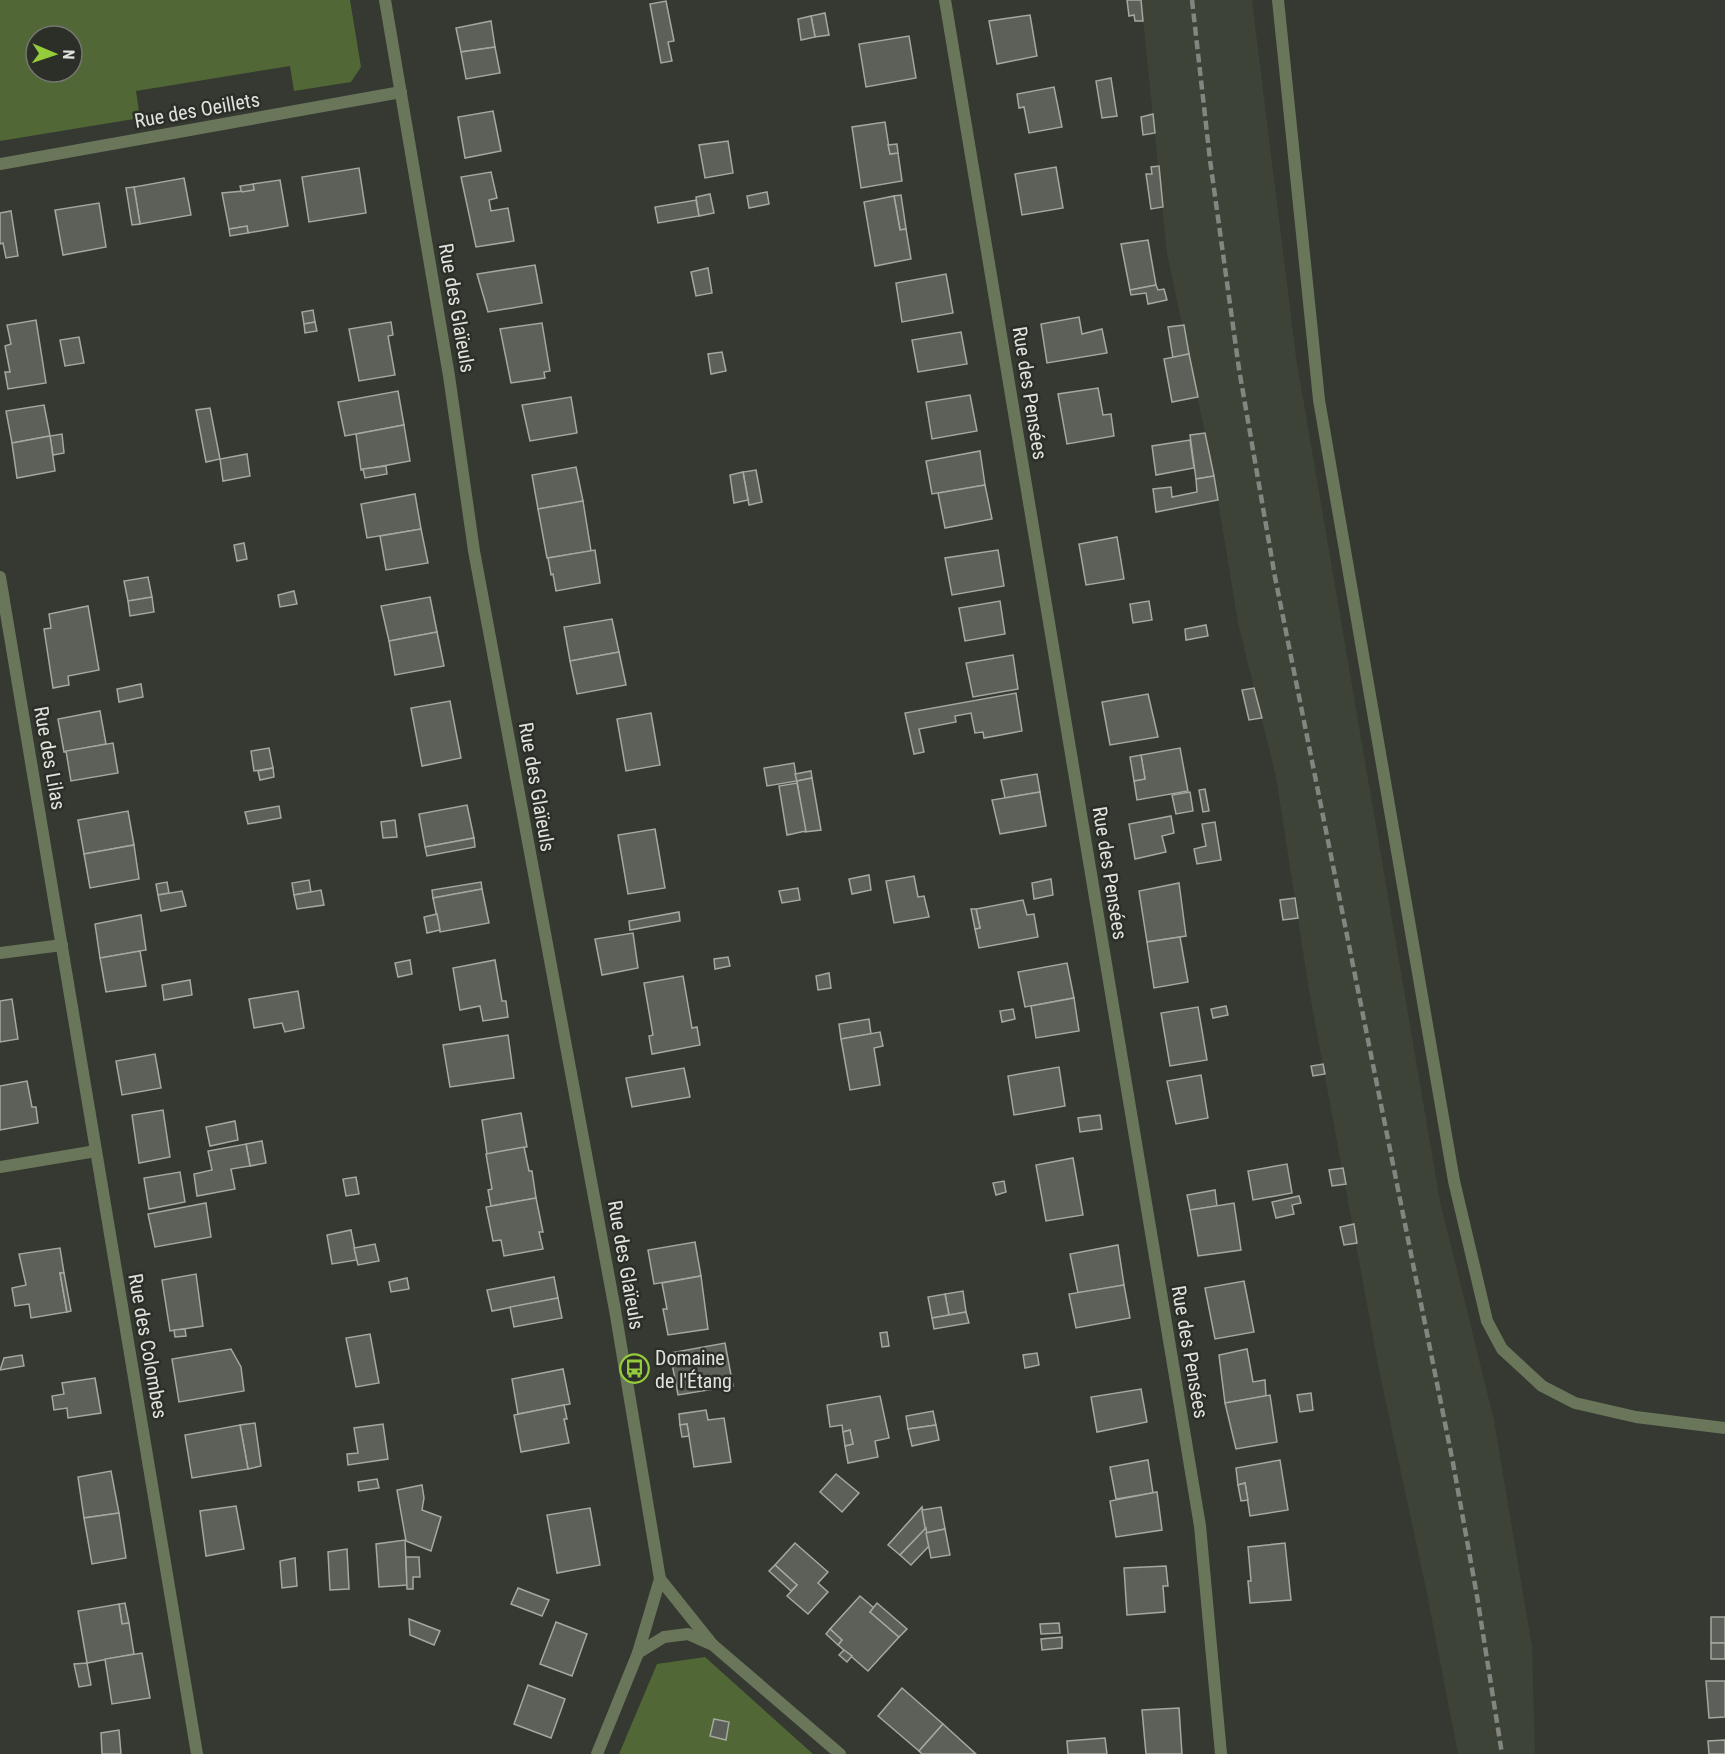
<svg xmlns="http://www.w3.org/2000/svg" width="1725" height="1754" font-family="'Roboto Condensed',sans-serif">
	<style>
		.built { fill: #3d4336 }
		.green { fill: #516736; fill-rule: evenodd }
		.building { fill: #5c6058; stroke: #a4a89f; stroke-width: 1.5 }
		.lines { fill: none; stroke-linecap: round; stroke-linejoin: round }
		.street { stroke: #69765a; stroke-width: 12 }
		.rail { stroke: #838680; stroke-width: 4.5; stroke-dasharray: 9 4.5; stroke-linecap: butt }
		.labels { text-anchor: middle; stroke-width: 5; stroke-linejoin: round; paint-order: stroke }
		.street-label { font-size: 20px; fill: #e1e3de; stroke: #2b2f28 }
		.poi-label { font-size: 20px; fill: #e1e3de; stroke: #2b2f28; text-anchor: start }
	</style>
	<rect width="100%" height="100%" fill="#353932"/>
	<!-- built -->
	<path class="built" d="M1141 0H1252L1296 357 1440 1201 1494 1420 1532 1647 1535 1754H1458L1426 1589 1380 1375 1309 990 1276 777 1238 623 1214 476 1167 253Z"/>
	<!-- green -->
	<g class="green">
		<path d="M0 0H350L361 67 351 82 294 91 290 66 136 91 140 118 0 141ZM36 36H72V72H36Z"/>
		<path d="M705 1657 813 1754H619L657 1664Z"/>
	</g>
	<!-- building -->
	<g class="building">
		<path d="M1127 0H1141L1143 21H1135L1134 15 1129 16Z"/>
		<path d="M666 1 674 41 668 42 672 61 661 63 650 4Z"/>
		<path d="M825 13 829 35 815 37 811 16Z"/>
		<path d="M1030 15 1037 56 997 64 989 21Z"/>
		<path d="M811 16 815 37 801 40 798 19Z"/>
		<path d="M491 21 495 47 461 52 456 28Z"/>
		<path d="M909 36 916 78 866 87 859 44Z"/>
		<path d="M495 47 500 73 466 79 461 52Z"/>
		<path d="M1111 78 1117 116 1102 118 1096 81Z"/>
		<path d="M1054 87 1062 127 1029 133 1024 107 1019 108 1017 94Z"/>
		<path d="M493 111 501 151 465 158 458 117Z"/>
		<path d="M1153 114 1155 133 1143 135 1141 117Z"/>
		<path d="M885 122 890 154 898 153 902 181 861 188 852 127Z"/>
		<path d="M728 141 733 173 705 178 699 145Z"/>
		<path d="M897 144 898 153 890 154 888 145Z"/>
		<path d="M1159 166 1163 207 1151 209 1146 174H1152L1151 167Z"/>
		<path d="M1056 167 1063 208 1022 215 1015 174Z"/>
		<path d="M359 168 366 213 309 222 302 177Z"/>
		<path d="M491 172 497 198 489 200 491 211 508 208 514 241 476 247 461 177Z"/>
		<path d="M184 178 191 215 140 224 134 187Z"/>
		<path d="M280 180 288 226 248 233 247 226 229 229 222 193 254 190 253 184Z"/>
		<path d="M253 184 254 190 242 192 241 190 240 186Z"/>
		<path d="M134 187 140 224 132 225 126 188Z"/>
		<path d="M767 192 769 204 749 208 747 196Z"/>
		<path d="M710 194 714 213 699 216 696 197Z"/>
		<path d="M901 195 906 229 900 230 894 196Z"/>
		<path d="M894 196 900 230 906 229 911 259 875 266 864 202Z"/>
		<path d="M696 200 699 216 658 223 655 207Z"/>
		<path d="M99 203 106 247 63 255 55 210Z"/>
		<path d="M11 211 18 256 6 258 3 243 0 244V213Z"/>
		<path d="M247 226 248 233 230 236 229 229Z"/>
		<path d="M1148 240 1156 285 1130 290 1121 244Z"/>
		<path d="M535 265 542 303 488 312 477 274Z"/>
		<path d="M708 268 712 293 696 296 691 272Z"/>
		<path d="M946 274 953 313 902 322 896 283Z"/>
		<path d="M1156 285 1158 290 1164 289 1167 300 1148 304 1146 293 1131 295 1130 290Z"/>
		<path d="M313 310 315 322 304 324 302 312Z"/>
		<path d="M1079 317 1082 334 1102 329 1107 353 1047 363 1041 324Z"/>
		<path d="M36 320 46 383 8 389 5 372H10L5 346 11 344 7 325Z"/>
		<path d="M315 322 317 331 305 333 304 324Z"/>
		<path d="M391 322 393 335 388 336 395 375 359 381 349 329Z"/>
		<path d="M542 323 550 371 544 372 545 378 511 383 500 329Z"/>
		<path d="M1184 325 1189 354 1173 358 1168 327Z"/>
		<path d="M961 332 967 364 918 372 912 340Z"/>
		<path d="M79 337 84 363 65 366 60 340Z"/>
		<path d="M722 352 726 371 711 374 708 354Z"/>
		<path d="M1189 354 1198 397 1172 402 1164 359Z"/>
		<path d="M1098 388 1103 415 1111 414 1114 436 1067 444 1058 394Z"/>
		<path d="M398 391 404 425 345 436 338 402Z"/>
		<path d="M970 395 977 431 932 439 926 402Z"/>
		<path d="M571 397 577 433 530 441 522 405Z"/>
		<path d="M44 405 50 436 12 443 6 411Z"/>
		<path d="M210 408 220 459 206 462 196 410Z"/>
		<path d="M404 425 410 461 361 470 356 434Z"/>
		<path d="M1205 433 1214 476 1196 479 1190 435Z"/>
		<path d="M62 434 64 453 53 455 50 436Z"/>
		<path d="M50 436 55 471 17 478 12 443Z"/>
		<path d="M1190 440 1194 468 1156 475 1152 446Z"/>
		<path d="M980 451 985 485 932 494 926 461Z"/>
		<path d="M247 454 250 476 223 481 220 459Z"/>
		<path d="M386 466 387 474 365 478 363 469Z"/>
		<path d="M576 467 583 501 538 509 532 475Z"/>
		<path d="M756 470 762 502 749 505 743 472Z"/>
		<path d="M743 472 748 500 734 503 730 475Z"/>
		<path d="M1214 476 1218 500 1156 512 1153 489 1171 487 1172 497 1197 492 1196 479Z"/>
		<path d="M985 485 992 519 945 528 938 493Z"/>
		<path d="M415 494 421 529 367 538 361 504Z"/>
		<path d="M583 501 591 551 547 558 538 509Z"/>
		<path d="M421 529 428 563 386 570 380 536Z"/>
		<path d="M1117 537 1124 579 1086 585 1079 544Z"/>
		<path d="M244 543 247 559 237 561 234 545Z"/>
		<path d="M595 550 600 583 556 591 553 574 551 575 548 558Z"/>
		<path d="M998 550 1004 586 952 595 945 558Z"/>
		<path d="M148 577 152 597 128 601 124 581Z"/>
		<path d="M294 591 297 604 280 607 278 595Z"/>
		<path d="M152 597 154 612 130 616 128 601Z"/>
		<path d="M430 597 437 632 389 641 381 606Z"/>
		<path d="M1000 601 1005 634 965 641 959 608Z"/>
		<path d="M1149 601 1152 620 1133 623 1130 604Z"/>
		<path d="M88 606 99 670 68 676 69 685 53 688 44 629 51 628 49 614Z"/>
		<path d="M612 619 619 652 570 661 564 627Z"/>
		<path d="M1206 625 1208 636 1186 640 1185 629Z"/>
		<path d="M437 632 444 666 395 675 389 641Z"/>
		<path d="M619 652 626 685 577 694 570 661Z"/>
		<path d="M1013 655 1018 689 973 697 966 663Z"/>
		<path d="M141 684 143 697 119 702 117 689Z"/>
		<path d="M1254 688 1262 718 1249 720 1242 690Z"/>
		<path d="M1016 693 1022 731 984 738 983 732 975 733 971 713 955 716 956 722 919 729 924 752 914 754 905 713Z"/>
		<path d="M1148 694 1158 737 1110 745 1102 702Z"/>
		<path d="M450 701 461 758 422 766 411 708Z"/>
		<path d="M100 711 106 744 64 752 58 719Z"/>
		<path d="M651 713 660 765 626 771 617 719Z"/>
		<path d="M113 743 118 773 71 781 66 751Z"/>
		<path d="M269 748 273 768 254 771 251 751Z"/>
		<path d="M1180 748 1188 791 1137 800 1134 781 1145 779 1141 755Z"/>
		<path d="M1141 755 1145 779 1134 781 1130 757Z"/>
		<path d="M794 763 797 781 767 786 764 768Z"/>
		<path d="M273 768 274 777 260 780 258 771Z"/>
		<path d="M811 771 812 778 797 781 795 774Z"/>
		<path d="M1037 774 1040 792 1005 798 1001 780Z"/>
		<path d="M812 778 821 830 805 832 797 781Z"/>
		<path d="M797 783 806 831 787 835 779 786Z"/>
		<path d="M1205 789 1209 811 1203 812 1199 790Z"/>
		<path d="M1040 792 1046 826 1000 834 992 800Z"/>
		<path d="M1190 792 1193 811 1176 814 1172 795Z"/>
		<path d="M467 805 474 838 425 847 419 814Z"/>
		<path d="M279 806 281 818 248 824 245 812Z"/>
		<path d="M128 811 134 845 84 854 78 820Z"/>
		<path d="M1171 816 1174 833 1162 836 1166 852 1135 859 1129 824Z"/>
		<path d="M395 820 397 837 383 838 381 822Z"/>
		<path d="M1215 822 1221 860 1197 864 1194 849 1206 846 1202 824Z"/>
		<path d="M655 829 665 888 628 894 618 835Z"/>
		<path d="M474 838 475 847 427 856 425 847Z"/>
		<path d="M134 845 139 879 90 888 84 854Z"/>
		<path d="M869 875 871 890 852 894 849 879Z"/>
		<path d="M914 876 918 897 924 896 929 917 894 923 886 881Z"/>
		<path d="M1051 879 1053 895 1034 899 1032 883Z"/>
		<path d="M309 880 311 892 294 895 292 883Z"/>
		<path d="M167 882 169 893 158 895 156 884Z"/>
		<path d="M481 882 482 889 433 898 432 890Z"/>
		<path d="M1179 883 1186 936 1147 942 1139 891Z"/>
		<path d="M798 888 800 900 782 903 779 891Z"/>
		<path d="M482 889 489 923 440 932 433 898Z"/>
		<path d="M321 890 324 905 297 909 294 895Z"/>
		<path d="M182 891 186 906 161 911 158 895Z"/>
		<path d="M1295 898 1298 918 1283 920 1280 900Z"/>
		<path d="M1023 900 1027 915 1034 914 1038 937 979 948 975 929 980 928 976 909Z"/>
		<path d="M971 909H976L980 928 975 929Z"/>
		<path d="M679 912 680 921 630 930 629 921Z"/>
		<path d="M437 914 440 930 427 933 424 917Z"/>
		<path d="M141 915 146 950 100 958 95 924Z"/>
		<path d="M633 933 638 968 602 975 595 939Z"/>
		<path d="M1180 937 1188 982 1154 988 1147 942Z"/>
		<path d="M140 951 146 986 106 992 100 958Z"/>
		<path d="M728 957 730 966 715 969 714 959Z"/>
		<path d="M410 960 412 974 398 977 395 963Z"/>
		<path d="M495 960 502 1001H506L508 1017 483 1021 480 1006 460 1010 453 968Z"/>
		<path d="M1067 963 1074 998 1025 1007 1018 972Z"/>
		<path d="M829 973 831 988 818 990 816 976Z"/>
		<path d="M683 976 692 1028 697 1027 700 1045 652 1054 649 1036 653 1035 644 983Z"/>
		<path d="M190 980 192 995 164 1000 162 985Z"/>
		<path d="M298 991 304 1028 285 1032 282 1023 254 1028 249 999Z"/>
		<path d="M1074 998 1079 1031 1036 1038 1031 1006Z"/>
		<path d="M12 999 18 1039 0 1042V1001Z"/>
		<path d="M1226 1006 1228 1015 1213 1018 1211 1009Z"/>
		<path d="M1198 1007 1207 1060 1170 1066 1161 1013Z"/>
		<path d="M1013 1009 1015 1019 1002 1022 1000 1011Z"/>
		<path d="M869 1019 871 1034 841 1039 839 1024Z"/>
		<path d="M880 1032 883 1046 874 1048 880 1085 850 1090 841 1039Z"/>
		<path d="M508 1035 514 1078 450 1087 443 1045Z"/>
		<path d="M155 1054 161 1088 122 1095 116 1061Z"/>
		<path d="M1323 1064 1325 1074 1313 1076 1311 1066Z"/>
		<path d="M1059 1067 1065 1106 1014 1115 1008 1076Z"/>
		<path d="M684 1068 690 1097 632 1107 626 1078Z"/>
		<path d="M1201 1075 1208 1118 1176 1124 1167 1081Z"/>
		<path d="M27 1081 32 1107H36L38 1123 0 1130V1086Z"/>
		<path d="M163 1110 170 1157 139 1163 132 1115Z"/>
		<path d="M521 1113 527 1147 487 1154 482 1120Z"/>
		<path d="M1100 1115 1102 1129 1080 1132 1078 1118Z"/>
		<path d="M235 1121 238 1140 210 1146 206 1127Z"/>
		<path d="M262 1141 266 1163 250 1166 246 1144Z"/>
		<path d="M246 1144 250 1166 231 1169 235 1189 197 1196 194 1174 212 1170 208 1151Z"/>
		<path d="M524 1147 529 1171H532L536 1198 491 1206 488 1190 492 1189 486 1154Z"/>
		<path d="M1073 1158 1083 1215 1046 1221 1036 1165Z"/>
		<path d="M1287 1164 1292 1193 1253 1200 1248 1171Z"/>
		<path d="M1343 1168 1346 1184 1332 1186 1329 1170Z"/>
		<path d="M180 1172 185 1202 149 1209 144 1178Z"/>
		<path d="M356 1177 359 1194 346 1196 343 1179Z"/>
		<path d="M1004 1181 1006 1192 996 1195 993 1183Z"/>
		<path d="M1215 1190 1217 1206 1190 1210 1187 1195Z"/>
		<path d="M1299 1196 1301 1203 1292 1205 1294 1214 1276 1218 1272 1202Z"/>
		<path d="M536 1198 543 1232H539L543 1249 504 1256 501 1240 493 1241 486 1207Z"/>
		<path d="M206 1203 211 1237 155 1247 148 1214Z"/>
		<path d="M1234 1203 1241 1250 1198 1256 1190 1210Z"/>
		<path d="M1354 1224 1357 1243 1344 1245 1340 1227Z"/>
		<path d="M351 1230 357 1260 332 1264 327 1235Z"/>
		<path d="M695 1242 701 1276 654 1284 648 1250Z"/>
		<path d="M375 1244 379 1261 358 1265 354 1248Z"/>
		<path d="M1118 1245 1124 1285 1078 1293 1070 1254Z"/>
		<path d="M60 1248 64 1273H60L67 1312 31 1318 29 1304 15 1306 12 1288 26 1285 19 1254Z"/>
		<path d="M60 1273H64L71 1311 67 1312Z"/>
		<path d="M196 1274 203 1326 170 1331 162 1280Z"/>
		<path d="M701 1276 708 1329 668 1335 663 1309H667L662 1283Z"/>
		<path d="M554 1277 558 1298 492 1311 487 1290Z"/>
		<path d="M407 1278 409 1289 391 1292 389 1282Z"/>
		<path d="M1244 1281 1254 1332 1215 1339 1205 1288Z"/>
		<path d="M1124 1285 1130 1318 1076 1328 1069 1294Z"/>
		<path d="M963 1291 966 1312 949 1315 945 1294Z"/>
		<path d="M945 1294 949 1315 932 1318 928 1297Z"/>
		<path d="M558 1298 562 1318 514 1327 510 1307Z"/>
		<path d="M966 1312 969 1323 934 1329 932 1318Z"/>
		<path d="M185 1329 186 1336 175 1337 174 1330Z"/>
		<path d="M887 1332 889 1346 882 1347 880 1333Z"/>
		<path d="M370 1334 379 1383 356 1387 346 1338Z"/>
		<path d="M725 1343 733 1386 678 1395 670 1353Z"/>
		<path d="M231 1349 241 1367 244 1391 179 1402 172 1359Z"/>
		<path d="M1247 1349 1253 1382 1265 1380 1266 1396 1225 1403 1219 1355Z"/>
		<path d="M1037 1353 1039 1365 1025 1368 1023 1355Z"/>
		<path d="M22 1355 24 1366 0 1370 4 1358Z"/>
		<path d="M563 1369 570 1404 518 1414 512 1379Z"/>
		<path d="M95 1378 101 1413 68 1418 67 1408 54 1410 52 1396 64 1394 62 1383Z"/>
		<path d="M1141 1389 1147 1422 1097 1432 1091 1397Z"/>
		<path d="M1311 1393 1313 1410 1300 1412 1297 1395Z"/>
		<path d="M1270 1395 1277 1442 1236 1449 1225 1403Z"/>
		<path d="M880 1396 889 1438 875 1441 878 1457 848 1463 845 1446 853 1444 850 1430 843 1432 842 1425 830 1427 827 1405Z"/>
		<path d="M564 1405 567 1419H564L569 1443 521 1452 514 1415Z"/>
		<path d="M706 1410 708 1420 724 1418 731 1462 694 1467 687 1424 680 1425 679 1414Z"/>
		<path d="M933 1411 936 1425 908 1429 906 1416Z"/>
		<path d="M255 1423 261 1466 248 1469 240 1425Z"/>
		<path d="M383 1424 388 1459 348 1465 347 1454 358 1453 354 1428Z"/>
		<path d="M687 1424 689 1436 682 1437 680 1425Z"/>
		<path d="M240 1425 248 1469 192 1478 185 1435Z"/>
		<path d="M936 1425 939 1440 912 1446 908 1429Z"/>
		<path d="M850 1430 853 1444 845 1446 843 1432Z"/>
		<path d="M1148 1460 1153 1493 1116 1499 1110 1467Z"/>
		<path d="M1280 1460 1288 1510 1250 1516 1245 1483 1238 1485 1236 1468Z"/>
		<path d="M111 1471 119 1513 84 1518 78 1477Z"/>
		<path d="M836 1474 859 1493 842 1512 820 1492Z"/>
		<path d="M377 1479 379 1488 359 1491 358 1482Z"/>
		<path d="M1245 1483 1248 1500 1241 1501 1238 1485Z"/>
		<path d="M422 1485 424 1498 422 1510 441 1517 431 1551 406 1541 397 1490Z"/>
		<path d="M1157 1492 1162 1530 1116 1537 1110 1501Z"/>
		<path d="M236 1506 244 1549 206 1556 200 1511Z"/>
		<path d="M922 1507 926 1528 900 1555 888 1545Z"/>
		<path d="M941 1507 945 1529 926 1533 922 1510Z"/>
		<path d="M590 1508 600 1565 557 1573 547 1515Z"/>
		<path d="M119 1513 126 1558 92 1564 84 1518Z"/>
		<path d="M926 1528 929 1546 911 1565 900 1555Z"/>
		<path d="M945 1529 950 1555 931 1558 926 1533Z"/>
		<path d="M405 1540 407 1585 379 1587 376 1544Z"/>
		<path d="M795 1543 828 1572 818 1583 828 1592 808 1614 787 1596 797 1585 775 1565Z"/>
		<path d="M1285 1543 1291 1600 1250 1603 1248 1581H1251L1248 1547Z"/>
		<path d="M347 1549 349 1589 330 1590 328 1552Z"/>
		<path d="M406 1557H419L420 1577H413V1589H407Z"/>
		<path d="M295 1558 297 1586 282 1588 280 1561Z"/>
		<path d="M775 1565 797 1585 791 1591 769 1571Z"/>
		<path d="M1166 1566 1168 1586H1163L1165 1612 1127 1615 1124 1568Z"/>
		<path d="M518 1588 549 1600 542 1616 511 1604Z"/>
		<path d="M860 1596 874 1608 870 1612 899 1637 868 1671 838 1645 842 1640 830 1629Z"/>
		<path d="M125 1603 129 1623 122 1624 119 1604Z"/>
		<path d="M877 1603 907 1629 899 1637 870 1612Z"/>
		<path d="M119 1604 122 1624 129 1623 134 1654 87 1663 78 1611Z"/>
		<rect x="1711" y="1617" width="14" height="26"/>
		<path d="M409 1619 440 1631 434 1645 410 1635Z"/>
		<path d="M556 1622 587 1634 572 1676 540 1664Z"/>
		<path d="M1059 1623 1060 1633 1041 1634 1040 1624Z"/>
		<path d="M830 1629 842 1640 838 1645 826 1634Z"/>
		<path d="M1062 1637V1648L1042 1650 1041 1639Z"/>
		<rect x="1711" y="1643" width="14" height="16"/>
		<path d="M844 1650 852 1656 847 1662 839 1655Z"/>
		<path d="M142 1653 150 1698 112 1704 105 1659Z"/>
		<path d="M87 1663 91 1685 79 1687 74 1664Z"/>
		<path d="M1706 1681H1725V1717L1709 1718Z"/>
		<path d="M528 1685 565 1699 551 1738 514 1724Z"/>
		<path d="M902 1688 943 1724 919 1751 878 1716Z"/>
		<path d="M1179 1708 1182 1754H1146L1142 1710Z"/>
		<path d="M714 1719 729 1722 726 1740 710 1736Z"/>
		<path d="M943 1724 976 1754H922L919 1751Z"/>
		<path d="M119 1730 121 1754H102L101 1733Z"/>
		<path d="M1105 1738 1107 1754H1068L1067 1741Z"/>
		<path d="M1725 1740V1754H1709L1708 1741Z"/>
	</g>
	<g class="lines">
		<!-- street -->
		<g class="street">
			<path d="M385 0 449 376 474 551 615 1310 660 1579 638 1653 597 1754"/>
			<path d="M945 0 1200 1526 1221 1754"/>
			<path d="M1278 0 1319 400 1454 1181 1487 1321 1502 1349 1542 1386 1575 1403 1636 1417 1725 1428"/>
			<path d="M0 164 401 92"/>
			<path d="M0 577 197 1754"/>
			<path d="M0 953 62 945"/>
			<path d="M0 1167 96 1151"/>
			<path d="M660 1579 712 1644"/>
			<path d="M638 1653 664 1637 688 1634 713 1645 840 1754"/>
		</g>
		<!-- rail -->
		<path class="rail" d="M1192 0 1210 160 1239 369 1275 577 1453 1463 1477 1596 1502 1754"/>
	</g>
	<!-- icons -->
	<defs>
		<symbol id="bus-ring" viewBox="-11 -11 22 22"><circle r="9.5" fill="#2b2f28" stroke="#95cc3b" stroke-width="1.5"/><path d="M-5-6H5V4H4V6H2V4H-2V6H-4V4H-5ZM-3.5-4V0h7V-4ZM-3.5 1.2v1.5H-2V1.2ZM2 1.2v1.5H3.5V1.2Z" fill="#95cc3b"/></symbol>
	</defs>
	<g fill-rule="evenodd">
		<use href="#bus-ring" x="618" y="1352" width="33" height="33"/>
	</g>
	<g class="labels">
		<!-- street labels -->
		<g class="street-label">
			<text transform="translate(197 110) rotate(-10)" y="7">Rue des Oeillets</text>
			<text transform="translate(457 308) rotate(80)" y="7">Rue des Glaïeuls</text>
			<text transform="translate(1030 393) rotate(81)" y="7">Rue des Pensées</text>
			<text transform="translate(50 758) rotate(80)" y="7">Rue des Lilas</text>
			<text transform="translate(537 787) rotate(80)" y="7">Rue des Glaïeuls</text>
			<text transform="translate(1110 873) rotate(81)" y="7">Rue des Pensées</text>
			<text transform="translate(626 1265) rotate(80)" y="7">Rue des Glaïeuls</text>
			<text transform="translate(148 1346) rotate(80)" y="7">Rue des Colombes</text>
			<text transform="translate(1190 1352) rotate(80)" y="7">Rue des Pensées</text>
		</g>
		<!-- poi labels -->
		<g class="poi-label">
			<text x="655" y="1365">Domaine<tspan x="655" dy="23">de l'Étang</tspan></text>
		</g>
	</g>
	<!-- north arrow -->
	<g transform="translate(54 54) rotate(92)"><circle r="28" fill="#2b2f28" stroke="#747771" stroke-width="1.5"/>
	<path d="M0-4.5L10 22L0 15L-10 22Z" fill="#95cc3b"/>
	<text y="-9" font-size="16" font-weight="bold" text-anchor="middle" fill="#e1e3de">N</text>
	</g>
</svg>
